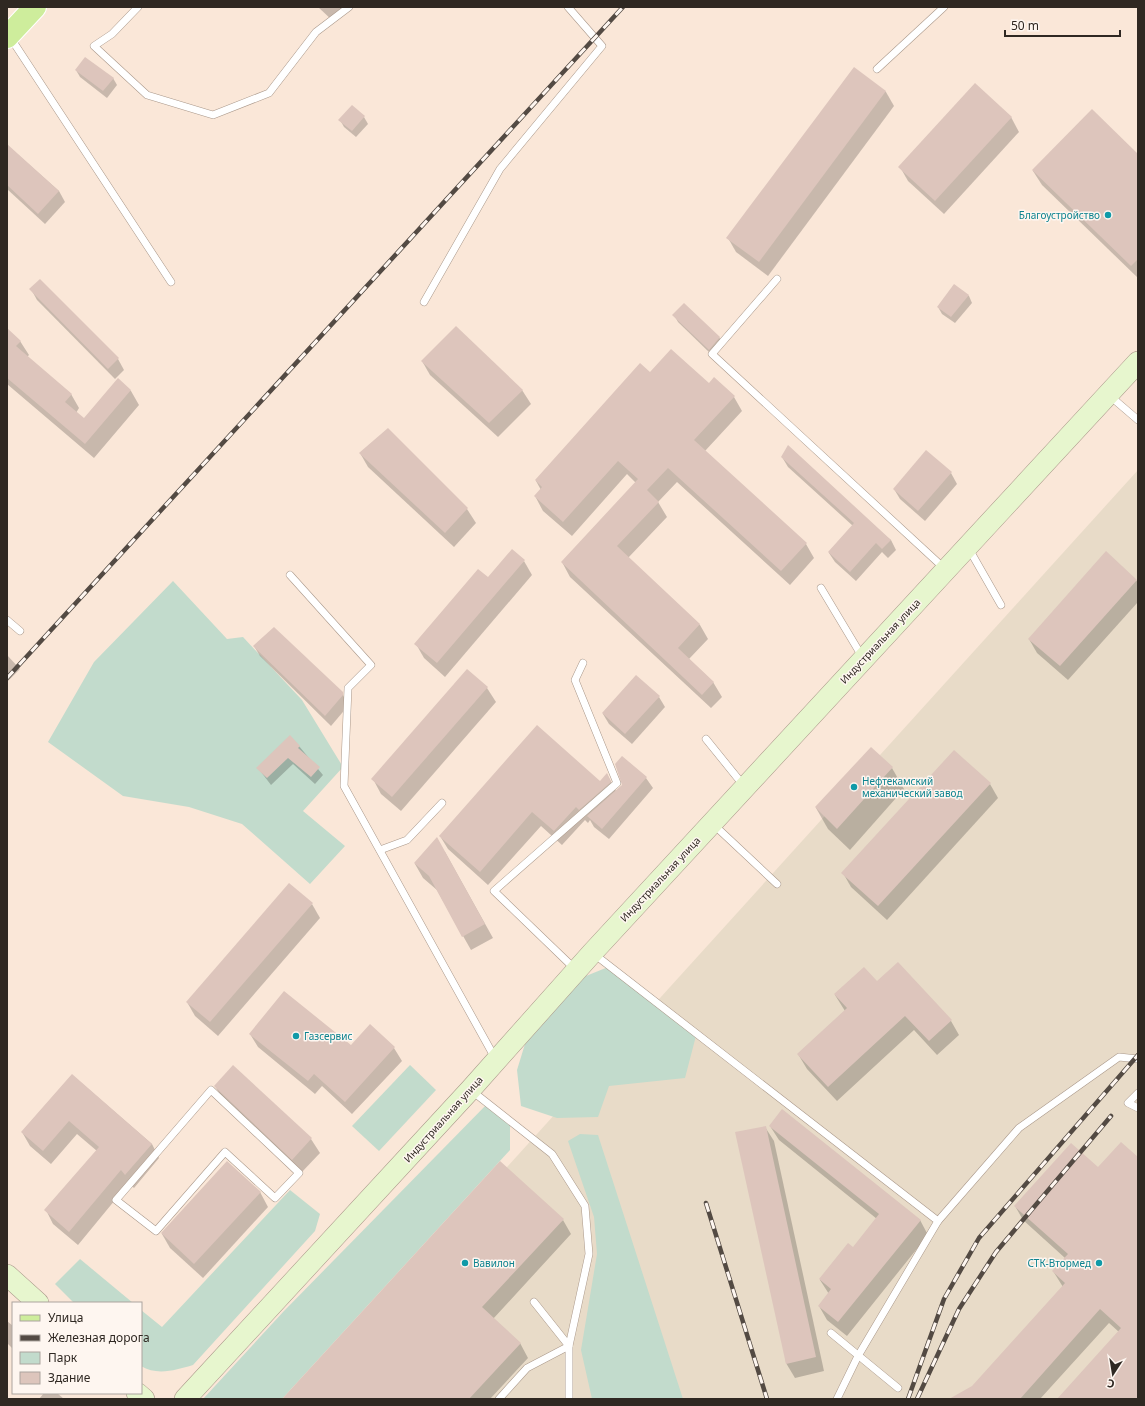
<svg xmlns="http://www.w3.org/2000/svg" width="1145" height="1406" font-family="'Noto Sans',sans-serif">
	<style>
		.industrial { fill: #e8dbc8 }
		.green { fill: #c2dbcc }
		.shadow { fill: #0003 }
		.building { fill: #ddc5bc }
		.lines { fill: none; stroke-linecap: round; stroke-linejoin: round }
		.lane-casing { stroke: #aa988a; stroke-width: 8 }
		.secondary-casing { stroke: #aa988a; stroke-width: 22 }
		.primary-casing { stroke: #fff; stroke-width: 24 }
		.lane { stroke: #fff; stroke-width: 7 }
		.secondary { stroke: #e7f6ce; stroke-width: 21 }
		.primary { stroke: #ceed9c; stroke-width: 22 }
		.rail-casing { stroke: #534a43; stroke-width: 4.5 }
		.rail { stroke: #fef6f0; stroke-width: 3; stroke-dasharray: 9; stroke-linecap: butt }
		.culture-dot { fill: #0f9aa8; stroke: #fef6f0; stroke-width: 1.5 }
		.labels { text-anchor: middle; stroke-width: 3; stroke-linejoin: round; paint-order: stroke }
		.culture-label { font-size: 10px; fill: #0d838f; stroke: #fef6f0; text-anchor: start }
		.street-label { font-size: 10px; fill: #2f2822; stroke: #fef6f0 }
	</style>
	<rect width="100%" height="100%" fill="#fae7d8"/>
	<!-- industrial -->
	<path class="industrial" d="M1138 470V1399H297Z"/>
	<!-- green -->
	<g class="green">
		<path d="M173 581 227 639 243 637 302 700 343 767 303 811 345 846 310 884 242 824 189 807 123 796 48 742 94 662Z"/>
		<path d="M613 965 697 1032 685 1078 609 1086 598 1117 557 1118 521 1106 517 1070 525 1044 555 1006 586 976Z"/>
		<path d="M410 1065 436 1090 379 1151 352 1126Z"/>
		<path d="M490 1101 510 1117V1150L282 1399H203L284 1311Z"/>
		<path d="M580 1134 598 1135 683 1399H592L581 1350 597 1254 594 1217 568 1141Z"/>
		<path d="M290 1190 320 1214 315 1231 193 1365C176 1370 157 1376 141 1366V1310L162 1327Z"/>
		<path d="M80 1259 133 1303H74L55 1284Z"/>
	</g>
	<!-- shadow -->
	<g class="shadow">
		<path d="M318 7H346L333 21Z"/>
		<path d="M854 68 886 92 894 106 768 276 736 252 728 238Z"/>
		<path d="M76 70 113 78 117 85 107 98 80 77Z"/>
		<path d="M364 117 368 124 356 137 344 127 340 120Z"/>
		<path d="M1011 117 1019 132 944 214 908 181 900 167Z"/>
		<path d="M7 145 59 191 65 202 45 224 7 189Z"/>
		<path d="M1138 155V278L1042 185 1033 171Z"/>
		<path d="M40 280 118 359 124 370 115 379 37 300 31 289Z"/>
		<path d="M954 286 969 296 972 303 955 323 942 314 938 307Z"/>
		<path d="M674 315 719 337 723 344 713 356 678 322Z"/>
		<path d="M7 331 20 341 29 355 27 357 71 394 79 408 76 413 84 420 118 380 131 391 139 405 94 458 7 384Z"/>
		<path d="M422 361 522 390 531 404 498 437 430 375Z"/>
		<path d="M650 374 709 384 734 397 742 411 705 451 806 544 814 558 790 585 677 482 658 502 667 517 628 558 700 625 708 639 689 659 713 682 722 697 711 708 570 577 562 562 636 483 627 474 572 536 543 511 535 496 541 490 536 481Z"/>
		<path d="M388 429 467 509 476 523 454 547 368 467 360 453Z"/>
		<path d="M782 457 891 540 896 550 888 558 882 552 856 581 835 562 829 553 853 526 788 467Z"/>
		<path d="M951 473 957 484 925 521 900 499 894 489Z"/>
		<path d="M524 561 532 575 445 677 424 658 416 644Z"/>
		<path d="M1136 580 1138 583V602L1068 680 1037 653 1029 639Z"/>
		<path d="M254 646 342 693 348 706 331 726 260 656Z"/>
		<path d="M7 655 20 669 7 682Z"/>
		<path d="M468 671 487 688 496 702 401 811 381 794 373 779Z"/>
		<path d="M659 697 665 707 632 744 609 724 603 714Z"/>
		<path d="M299 746 323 775 315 784 293 764 271 785 258 768Z"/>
		<path d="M622 757 646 778 653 788 609 839 594 827 590 820 588 823 585 820 562 845 541 826 488 885 448 849 440 836 601 782 607 774 616 791 623 785Z"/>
		<path d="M892 768 904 789 850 850 828 829 816 808Z"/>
		<path d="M990 784 998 798 887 920 851 887 843 873Z"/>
		<path d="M445 852 493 938 471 950 437 890 423 878 415 864Z"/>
		<path d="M312 904 320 918 218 1036 195 1016 187 1002Z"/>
		<path d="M877 982 951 1021 959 1035 937 1055 914 1030 837 1101 807 1069 798 1054 845 1011 835 995Z"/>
		<path d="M250 1034 351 1046 394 1048 402 1061 352 1114 322 1086 315 1094 258 1047Z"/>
		<path d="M233 1067 311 1139 320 1153 301 1173 224 1101 215 1086Z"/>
		<path d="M72 1075 152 1144 159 1158 134 1188 129 1183 78 1245 53 1224 46 1210 97 1151 77 1134 51 1164 30 1146 22 1132Z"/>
		<path d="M770 1126 920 1220 928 1235 847 1336 827 1320 819 1306 829 1294 820 1280 853 1248 877 1219 779 1140Z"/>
		<path d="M765 1127 774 1141 824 1371 795 1378 786 1363Z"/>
		<path d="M1138 1159V1399H1059L1119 1332 1109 1323 1040 1399H951L973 1387 1063 1287 1053 1271 1065 1258 1023 1220 1015 1206 1098 1168Z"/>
		<path d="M260 1192 268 1207 203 1278 170 1248 162 1234Z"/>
		<path d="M563 1220 571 1234 493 1319 520 1343 528 1358 490 1399H283Z"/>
		<path d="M7 1321 13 1326V1349L7 1343Z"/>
		<path d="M44 1393H57L64 1399H39Z"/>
	</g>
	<!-- building -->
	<g class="building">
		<path d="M85 57 114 78 103 91 75 70Z"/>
		<path d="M854 67 886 91 759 262 726 238Z"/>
		<path d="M975 83 1012 117 935 201 898 167Z"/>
		<path d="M352 105 365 116 352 131 338 120Z"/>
		<path d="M1092 109 1138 154V259L1131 266 1032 170Z"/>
		<path d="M7 144 59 191 38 214 7 185Z"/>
		<path d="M40 279 119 358 108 369 29 289Z"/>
		<path d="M954 284 969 295 951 317 937 307Z"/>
		<path d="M684 303 720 337 709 350 672 315Z"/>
		<path d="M456 326 523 390 489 423 421 361Z"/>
		<path d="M7 328 21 341 16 346 72 394 65 402 84 418 118 378 131 390 85 444 7 378Z"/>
		<path d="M671 349 709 383 714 377 735 396 694 440 807 543 781 571 668 468 647 490 659 502 617 546 700 624 678 648 714 682 702 695 561 562 638 479 618 461 563 522 534 496 542 487 535 480 640 363 650 372Z"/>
		<path d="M388 428 468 508 445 533 359 453Z"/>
		<path d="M788 445 891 540 882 549 876 543 850 572 828 552 854 523 781 457Z"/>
		<path d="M926 450 952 472 918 511 893 489Z"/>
		<path d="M512 549 525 560 437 663 414 644 478 569 488 577Z"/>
		<path d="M1106 551 1137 580 1060 666 1028 639Z"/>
		<path d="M274 627 343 692V695L325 716 253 646Z"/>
		<path d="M467 669 488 687 392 797 371 779Z"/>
		<path d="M636 675 660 696 625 734 602 713Z"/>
		<path d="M537 725 600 781 607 773 611 782 579 810 576 807 554 831 532 812 480 872 439 836Z"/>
		<path d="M290 735 300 746 298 748 320 767 311 777 288 758 267 778 256 768Z"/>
		<path d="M871 747 893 767 837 829 815 807Z"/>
		<path d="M954 750 991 783 878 906 841 873Z"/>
		<path d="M622 756 647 777 602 829 587 816 622 785 615 764Z"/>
		<path d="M437 837 485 924 462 937 429 876 414 863Z"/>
		<path d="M289 883 313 903 210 1022 186 1002Z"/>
		<path d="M898 962 952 1020 929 1041 905 1016 828 1087 797 1054 847 1008 834 994 864 967 877 981Z"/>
		<path d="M284 991 351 1045 370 1024 395 1047 345 1102 314 1074 308 1081 249 1034Z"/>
		<path d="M233 1065 312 1138 292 1160 214 1086Z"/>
		<path d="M72 1074 152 1144 125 1175 121 1170 69 1232 44 1210 99 1147 69 1121 43 1151 21 1132Z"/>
		<path d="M782 1109 921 1220 838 1322 818 1306 831 1289 819 1279 848 1243 853 1247 879 1214 769 1126Z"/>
		<path d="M766 1126 816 1357 786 1364 735 1132Z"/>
		<path d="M1121 1142 1138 1157V1399H1057L1121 1328 1100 1309 1020 1399H949L972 1386 1065 1283 1052 1271 1068 1254 1014 1206 1071 1143 1098 1167Z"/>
		<path d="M227 1161 261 1192 194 1264 161 1233Z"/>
		<path d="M500 1161 564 1219 482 1307 521 1343 469 1399H282Z"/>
	</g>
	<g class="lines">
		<defs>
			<g id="lane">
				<path d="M138 7 112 34 94 46 147 95 213 115 269 93 316 32 349 7"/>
				<path d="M10 37 171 282"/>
				<path d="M877 69 944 7"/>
				<path d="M777 279 712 354 945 569"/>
				<path d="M424 302 500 169 602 46 568 7"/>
				<path d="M1110 396 1138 420"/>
				<path d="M969 549 1001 605"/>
				<path d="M290 575 371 665 348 688 344 786 495 1058"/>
				<path d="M821 588 863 658"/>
				<path d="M7 620 20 631"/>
				<path d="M706 739 744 786"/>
				<path d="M713 824 777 884"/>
				<path d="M380 850 407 840 442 803"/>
				<path d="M594 954 938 1221 858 1356 837 1399"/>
				<path d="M576 970 494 891 617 783 575 680 583 663"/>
				<path d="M211 1090 299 1173 275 1198 225 1152 156 1231 116 1200Z"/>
				<path d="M472 1091 552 1154 585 1206 589 1254 569 1346 534 1302"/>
				<path d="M1138 1093 1128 1103 1138 1108"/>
				<path d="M938 1221 1019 1128 1119 1057 1138 1059"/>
				<path d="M831 1333 898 1388"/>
				<path d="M499 1399 527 1368 569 1346V1399"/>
			</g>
			<g id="secondary">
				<path d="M7 1275 38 1303"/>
				<path d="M137 1393 144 1399"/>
				<path d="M185 1399 470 1090 592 953 1138 362"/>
			</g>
			<path id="primary" d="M7 37 35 7"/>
		</defs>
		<!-- lane casing -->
		<use href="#lane" class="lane-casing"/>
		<!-- secondary casing -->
		<use href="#secondary" class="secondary-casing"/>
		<!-- primary casing -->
		<use href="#primary" class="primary-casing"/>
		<!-- lane -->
		<use href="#lane" class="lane"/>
		<!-- secondary -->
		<use href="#secondary" class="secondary"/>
		<!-- primary -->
		<use href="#primary" class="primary"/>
		<defs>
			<g id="rail">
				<path d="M7 678 623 7"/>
				<path d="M706 1203 767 1399"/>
				<path d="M908 1399 944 1299 979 1238 1138 1055"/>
				<path d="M917 1399 959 1309 996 1252 1111 1116"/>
			</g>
		</defs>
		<!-- rail casing -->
		<use href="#rail" class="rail-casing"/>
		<!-- rail -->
		<use href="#rail" class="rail"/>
	</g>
	<!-- markers -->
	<g class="culture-dot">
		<circle cx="1108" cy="215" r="4"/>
		<circle cx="854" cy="787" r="4"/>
		<circle cx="296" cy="1036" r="4"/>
		<circle cx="465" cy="1263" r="4"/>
		<circle cx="1099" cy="1263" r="4"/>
	</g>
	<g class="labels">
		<!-- culture labels -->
		<g class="culture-label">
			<text x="1100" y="219" text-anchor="end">Благоустройство</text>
			<text x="862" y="785">Нефтекамский<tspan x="862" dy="12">механический завод</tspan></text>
			<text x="304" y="1040">Газсервис</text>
			<text x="473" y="1267">Вавилон</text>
			<text x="1091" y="1267" text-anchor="end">СТК-Втормед</text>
		</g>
		<!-- street labels -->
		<g class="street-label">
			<text transform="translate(880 641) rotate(-47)" y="4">Индустриальная улица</text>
			<text transform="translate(660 879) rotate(-47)" y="4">Индустриальная улица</text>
			<text transform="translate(443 1119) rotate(-48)" y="4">Индустриальная улица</text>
		</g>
	</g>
	<!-- border -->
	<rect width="1145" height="1406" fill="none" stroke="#2f2822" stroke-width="16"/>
	<!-- legend -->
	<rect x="12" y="1302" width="130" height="92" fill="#fef6f0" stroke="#aba49e"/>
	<rect x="20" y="1315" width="20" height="6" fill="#ceed9c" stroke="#aba49e"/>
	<text x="48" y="1322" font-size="12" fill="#2f2822">Улица</text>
	<rect x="20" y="1335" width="20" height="6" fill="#534a43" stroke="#aba49e"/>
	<text x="48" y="1342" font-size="12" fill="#2f2822">Железная дорога</text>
	<rect x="20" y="1352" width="20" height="12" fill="#c2dbcc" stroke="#aba49e"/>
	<text x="48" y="1362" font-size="12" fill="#2f2822">Парк</text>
	<rect x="20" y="1372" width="20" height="12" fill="#ddc5bc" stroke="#aba49e"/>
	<text x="48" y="1382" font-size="12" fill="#2f2822">Здание</text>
	<!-- north arrow -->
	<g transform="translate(1113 1374) rotate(192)" stroke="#fef6f0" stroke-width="3" paint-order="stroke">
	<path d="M0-3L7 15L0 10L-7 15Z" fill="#2f2822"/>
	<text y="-6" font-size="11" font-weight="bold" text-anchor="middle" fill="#2f2822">С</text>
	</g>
	<!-- scale -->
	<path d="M1005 30v6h115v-6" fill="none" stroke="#2f2822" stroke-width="2"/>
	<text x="1011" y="30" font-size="12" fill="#2f2822" stroke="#fef6f0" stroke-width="3" paint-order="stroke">50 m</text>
</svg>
